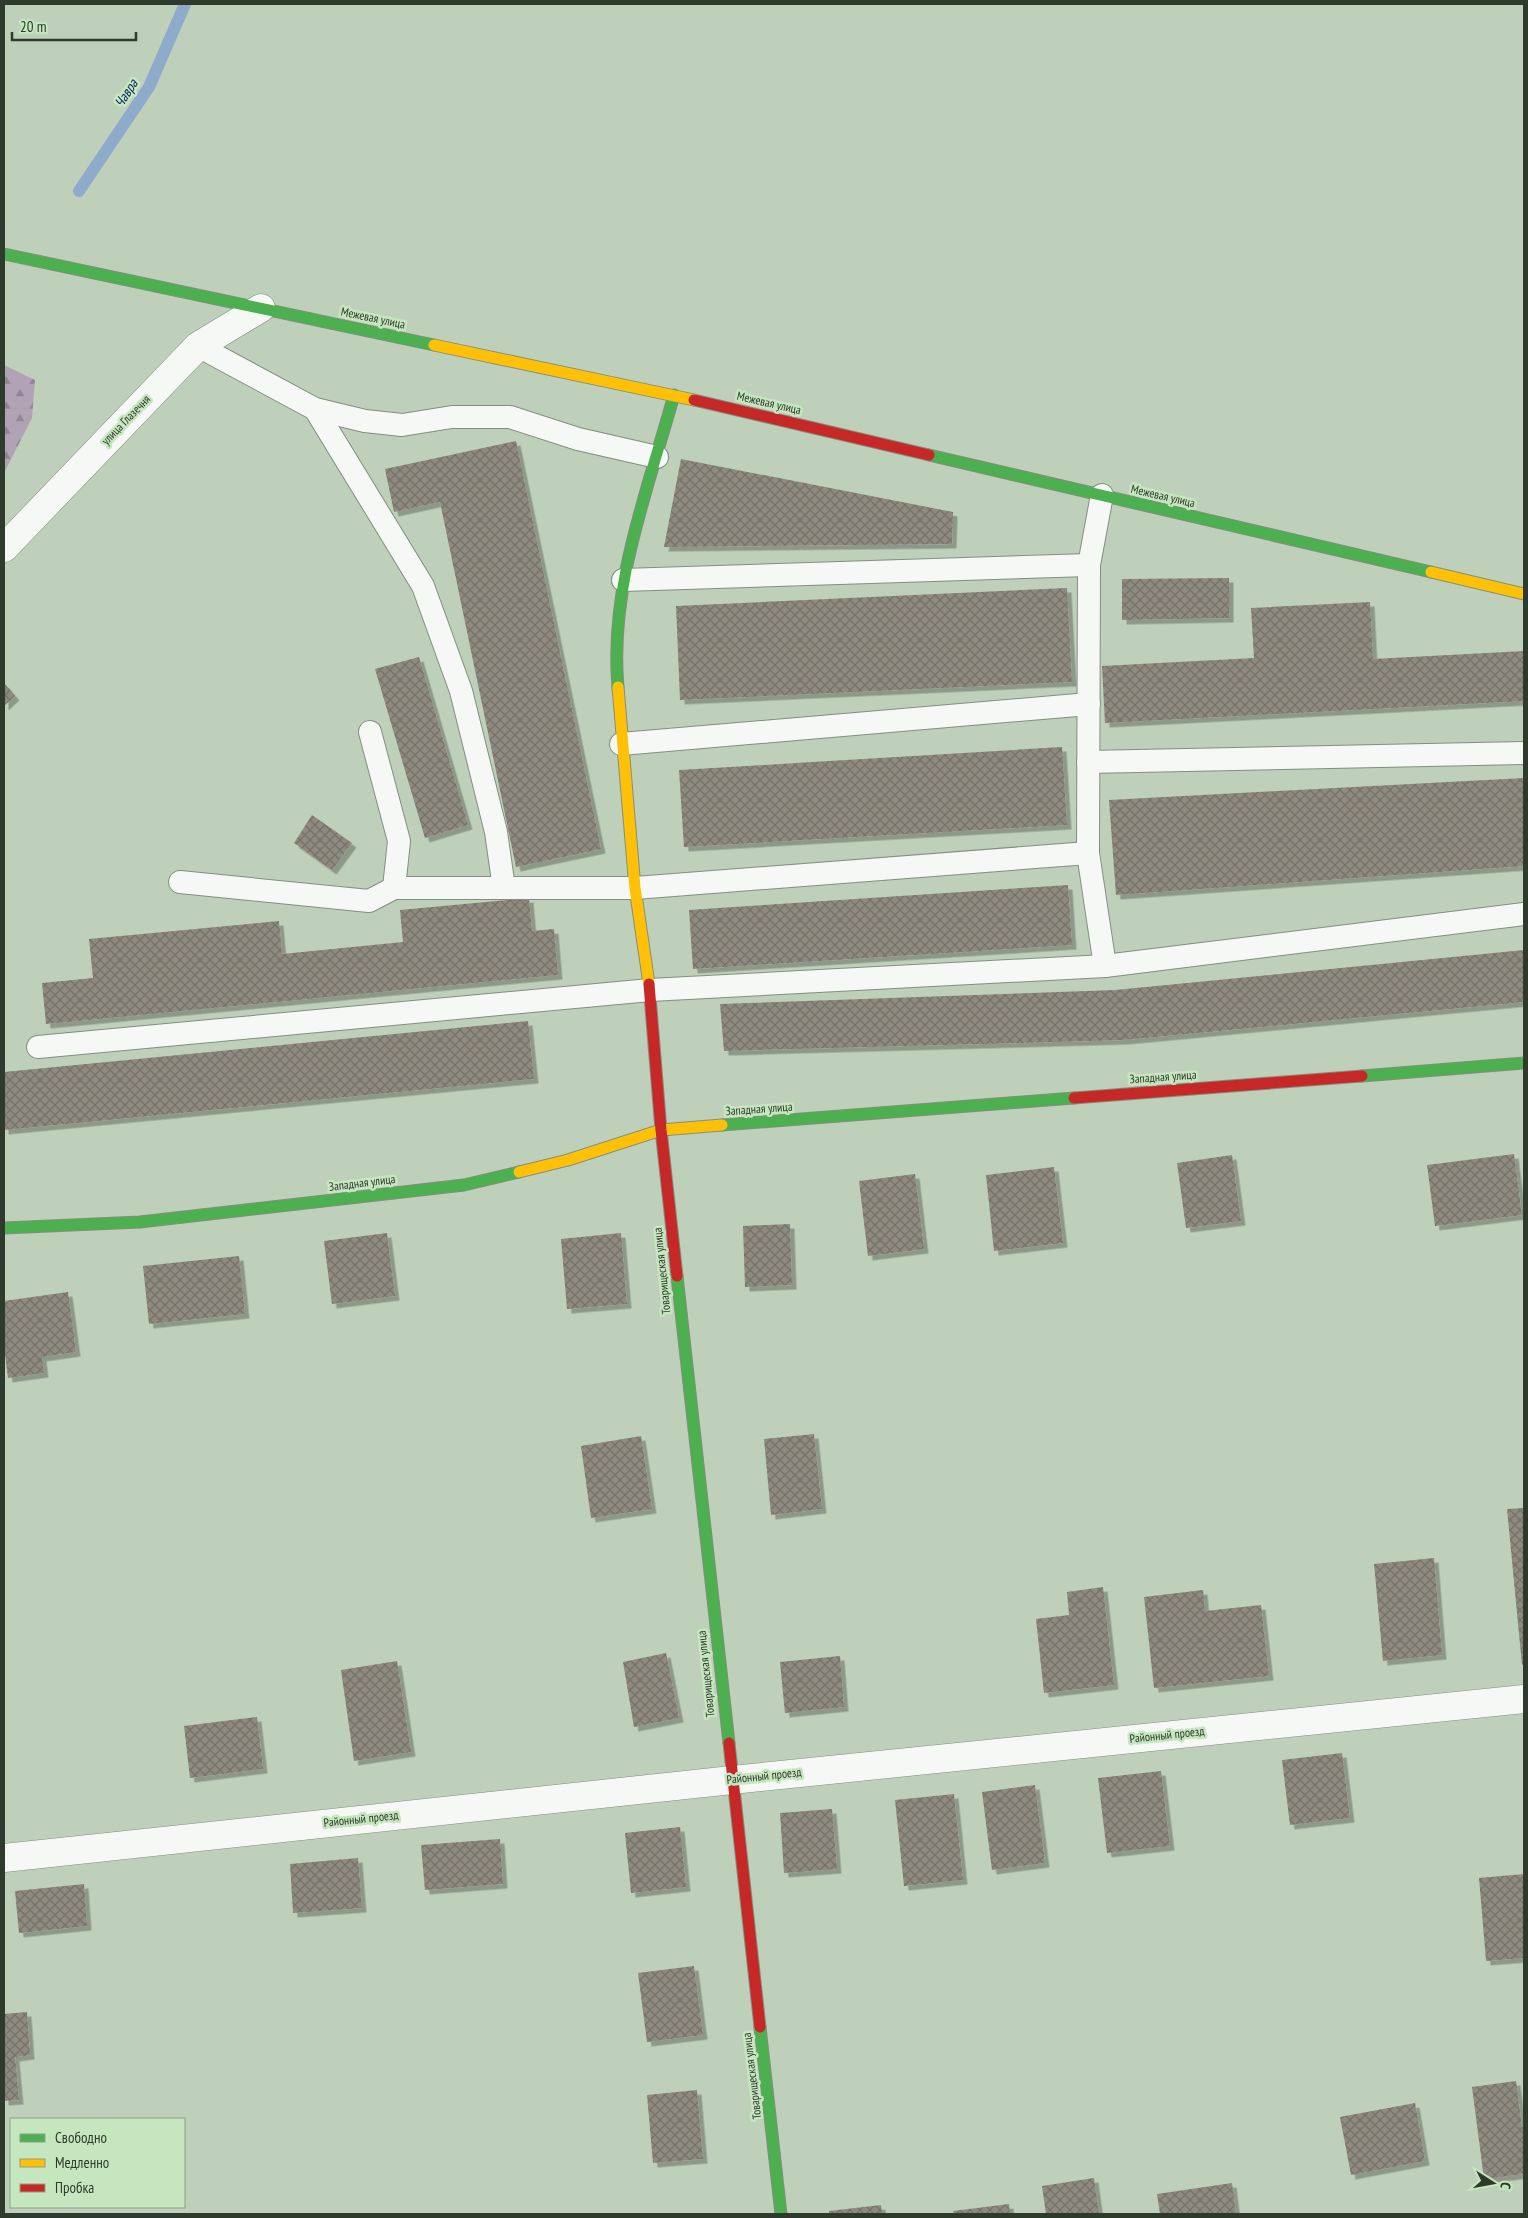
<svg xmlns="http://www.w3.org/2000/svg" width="1528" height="2218" font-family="'PT Sans Narrow',sans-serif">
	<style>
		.forest { fill: url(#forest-firs) }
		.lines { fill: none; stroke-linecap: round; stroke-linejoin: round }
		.stream { stroke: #8eabcc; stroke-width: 12 }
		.building { fill: url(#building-cross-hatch); filter: url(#shadow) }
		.lane-casing { stroke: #828f7f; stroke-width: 24 }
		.street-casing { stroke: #828f7f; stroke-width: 29 }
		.fast-casing { stroke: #828f7f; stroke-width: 13 }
		.slow-casing { stroke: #828f7f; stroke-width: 13 }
		.jam-casing { stroke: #828f7f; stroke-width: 13 }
		.lane { stroke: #f5f8f5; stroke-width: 22 }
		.street { stroke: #f5f8f5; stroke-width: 28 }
		.fast { stroke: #4caf50; stroke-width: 11 }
		.slow { stroke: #ffc107; stroke-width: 11 }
		.jam { stroke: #c62828; stroke-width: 11 }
		.labels { text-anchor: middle; stroke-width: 5; stroke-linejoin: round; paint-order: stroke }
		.street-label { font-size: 12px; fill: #2e3a2b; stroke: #c6e6bf }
		.water-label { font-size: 14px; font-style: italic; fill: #002464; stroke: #c6e6bf }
	</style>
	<defs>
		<pattern id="forest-firs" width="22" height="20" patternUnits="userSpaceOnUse" patternTransform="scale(1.25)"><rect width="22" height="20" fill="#b2a2b5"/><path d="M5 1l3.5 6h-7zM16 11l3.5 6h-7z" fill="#918593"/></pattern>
		<pattern id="building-cross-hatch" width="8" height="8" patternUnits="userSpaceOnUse" patternTransform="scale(1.25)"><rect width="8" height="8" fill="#8f8a80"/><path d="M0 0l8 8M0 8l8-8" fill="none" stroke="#757269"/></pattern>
		<filter id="shadow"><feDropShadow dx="4.5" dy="4.5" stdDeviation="0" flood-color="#0004"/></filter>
	</defs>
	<rect width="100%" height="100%" fill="#bfd0ba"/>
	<!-- forest -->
	<path class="forest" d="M4 365 35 380 32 418 4 473Z"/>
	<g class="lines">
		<!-- stream -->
		<path class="stream" d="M79 191 149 87 185 4"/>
	</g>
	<!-- building -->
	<g class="building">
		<path d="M516 441 601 849 516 867 440 502 394 512 385 469Z"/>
		<path d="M681 459 953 512 952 544 664 547Z"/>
		<path d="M1229 578V618L1122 620V579Z"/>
		<path d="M1067 588 1072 682 680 700 676 606Z"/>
		<path d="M1370 602 1373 659 1524 651V701L1105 723 1102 666 1254 658 1251 608Z"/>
		<path d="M419 657 468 825 425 838 375 669Z"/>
		<path d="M4 683 15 696 4 706Z"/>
		<path d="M1062 747 1067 825 684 847 679 770Z"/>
		<path d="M1524 778V866L1116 895 1109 800Z"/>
		<path d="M312 815 352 843 332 870 294 843Z"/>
		<path d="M1068 885 1072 945 693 969 689 910Z"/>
		<path d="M529 898 532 931 554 929 558 975 46 1024 42 983 93 978 89 939 279 921 282 954 403 942 400 910Z"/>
		<path d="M1524 950V1002L1124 1040 724 1051 720 1004 1115 990Z"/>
		<path d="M528 1021 534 1079 4 1130V1072Z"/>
		<path d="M1514 1154 1522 1215 1435 1226 1427 1165Z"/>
		<path d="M1232 1155 1241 1221 1186 1228 1177 1163Z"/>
		<path d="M1054 1167 1063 1243 994 1251 986 1175Z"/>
		<path d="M915 1174 924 1249 868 1256 859 1181Z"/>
		<path d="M790 1224 792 1285 745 1287 743 1226Z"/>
		<path d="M387 1233 395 1296 332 1304 324 1241Z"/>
		<path d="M621 1233 627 1304 567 1309 561 1239Z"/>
		<path d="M239 1256 245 1314 149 1324 143 1266Z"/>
		<path d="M68 1292 76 1352 42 1357 44 1373 8 1378 4 1346V1301Z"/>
		<path d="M814 1434 822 1509 771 1515 764 1439Z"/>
		<path d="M641 1436 652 1509 591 1518 581 1446Z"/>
		<path d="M1524 1508V1665H1522L1507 1509Z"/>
		<path d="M1434 1558 1442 1655 1383 1661 1374 1564Z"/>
		<path d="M1103 1587 1114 1685 1044 1693 1036 1619 1069 1615 1067 1592Z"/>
		<path d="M1203 1590 1205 1611 1261 1605 1269 1676 1154 1688 1144 1597Z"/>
		<path d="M666 1653 679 1718 634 1727 623 1662Z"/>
		<path d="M840 1656 844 1707 785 1713 780 1662Z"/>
		<path d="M397 1661 411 1752 354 1761 341 1670Z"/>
		<path d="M257 1717 263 1769 190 1778 184 1726Z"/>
		<path d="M1342 1753 1350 1818 1290 1825 1282 1760Z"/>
		<path d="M1161 1771 1170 1846 1107 1853 1098 1778Z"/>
		<path d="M1035 1785 1045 1863 992 1870 982 1792Z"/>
		<path d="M954 1794 963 1880 904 1886 895 1800Z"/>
		<path d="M832 1809 837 1869 784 1873 780 1813Z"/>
		<path d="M680 1827 686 1887 631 1893 625 1833Z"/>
		<path d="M500 1839 503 1884 425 1890 421 1845Z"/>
		<path d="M358 1858 362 1908 293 1913 290 1864Z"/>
		<path d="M1524 1874V1958L1486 1961 1479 1878Z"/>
		<path d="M84 1884 87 1926 19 1933 15 1891Z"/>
		<path d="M694 1966 703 2035 647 2042 638 1973Z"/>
		<path d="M27 2012 30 2055 15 2057 19 2100 4 2101V2014Z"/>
		<path d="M1516 2081 1522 2127 1524 2126V2174L1484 2179 1472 2087Z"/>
		<path d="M697 2090 703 2159 653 2163 647 2095Z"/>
		<path d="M1415 2103 1425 2161 1351 2175 1340 2117Z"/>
		<path d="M1094 2178 1099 2214H1046L1042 2186Z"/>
		<path d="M1232 2183 1236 2214H1160L1157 2194Z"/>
		<path d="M1009 2204 1010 2214H954L953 2211Z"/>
		<path d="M881 2205 882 2214H829V2211Z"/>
	</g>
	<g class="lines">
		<defs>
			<g id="lane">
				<path d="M198 346 315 409 365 421 402 425 452 417H510L578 439 657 457"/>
				<path d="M315 409 423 586 461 691 496 832 504 888"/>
				<path d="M1102 495 1089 565 1088 853 1105 966"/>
				<path d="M623 580 1089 565"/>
				<path d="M621 744 1089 704"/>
				<path d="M1088 762 1524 753"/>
				<path d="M180 882 369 901 394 888 399 841 370 732"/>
				<path d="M394 888H635L1088 853"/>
				<path d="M38 1047 650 990 1105 966 1524 914"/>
			</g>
			<g id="street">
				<path d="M4 548 198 346 261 308"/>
				<path d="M4 1858 732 1780 1524 1699"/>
			</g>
			<g id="fast">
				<path d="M4 254 434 345"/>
				<path d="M929 455 1431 572"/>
				<path d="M618 687C609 588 648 489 674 395"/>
				<path d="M1362 1076 1524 1063"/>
				<path d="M722 1125 1074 1098"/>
				<path d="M4 1228 140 1222 464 1185 519 1172"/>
				<path d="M677 1276 729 1743"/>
				<path d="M760 2027 781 2214"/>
			</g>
			<g id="slow">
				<path d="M434 345 694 400"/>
				<path d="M1431 572 1524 594"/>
				<path d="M618 687 635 888 649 984"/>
				<path d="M519 1172 568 1160 661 1130 722 1125"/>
			</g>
			<g id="jam">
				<path d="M694 400 929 455"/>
				<path d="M649 984 661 1130 677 1276"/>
				<path d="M1074 1098 1362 1076"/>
				<path d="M729 1743 760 2027"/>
			</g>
		</defs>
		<!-- lane casing -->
		<use href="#lane" class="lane-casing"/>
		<!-- street casing -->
		<use href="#street" class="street-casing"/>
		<!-- fast casing -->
		<use href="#fast" class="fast-casing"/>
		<!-- slow casing -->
		<use href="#slow" class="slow-casing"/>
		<!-- jam casing -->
		<use href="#jam" class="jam-casing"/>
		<!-- lane -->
		<use href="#lane" class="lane"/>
		<!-- street -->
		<use href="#street" class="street"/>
		<!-- fast -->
		<use href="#fast" class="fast"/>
		<!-- slow -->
		<use href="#slow" class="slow"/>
		<!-- jam -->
		<use href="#jam" class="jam"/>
	</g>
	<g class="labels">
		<!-- street labels -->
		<g class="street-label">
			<text transform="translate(373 318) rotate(12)" y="4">Межевая улица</text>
			<text transform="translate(769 403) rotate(13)" y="4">Межевая улица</text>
			<text transform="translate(126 420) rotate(-46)" y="4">улица Глазечня</text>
			<text transform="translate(1163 496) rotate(13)" y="4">Межевая улица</text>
			<text transform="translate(1163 1077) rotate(-4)" y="4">Западная улица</text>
			<text transform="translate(759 1109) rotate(-4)" y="4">Западная улица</text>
			<text transform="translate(362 1183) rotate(-7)" y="4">Западная улица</text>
			<text transform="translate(662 1271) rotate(-96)" y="4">Товарищеская улица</text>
			<text transform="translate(706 1674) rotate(-96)" y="4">Товарищеская улица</text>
			<text transform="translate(1167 1735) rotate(-6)" y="4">Районный проезд</text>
			<text transform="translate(764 1776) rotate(-6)" y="4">Районный проезд</text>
			<text transform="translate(361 1819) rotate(-6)" y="4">Районный проезд</text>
			<text transform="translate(752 2076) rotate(-97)" y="4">Товарищеская улица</text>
		</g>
		<!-- water labels -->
		<g class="water-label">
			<text transform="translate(126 93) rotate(-57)" y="5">Чавра</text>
		</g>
	</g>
	<!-- border -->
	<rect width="1528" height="2218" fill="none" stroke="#2e3a2b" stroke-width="10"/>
	<!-- legend -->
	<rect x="10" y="2118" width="175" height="90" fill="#c6e6bf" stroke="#89a184"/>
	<rect x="20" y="2134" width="25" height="8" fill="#4caf50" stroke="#89a184"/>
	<text x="55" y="2143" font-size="15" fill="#2e3a2b">Свободно</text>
	<rect x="20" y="2159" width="25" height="8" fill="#ffc107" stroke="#89a184"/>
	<text x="55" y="2168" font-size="15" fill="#2e3a2b">Медленно</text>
	<rect x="20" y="2184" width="25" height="8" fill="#c62828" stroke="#89a184"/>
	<text x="55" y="2193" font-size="15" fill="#2e3a2b">Пробка</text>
	<!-- north arrow -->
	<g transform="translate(1493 2183) rotate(101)" stroke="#c6e6bf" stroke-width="4" paint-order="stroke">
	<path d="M0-4L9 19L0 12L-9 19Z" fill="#2e3a2b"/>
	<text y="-8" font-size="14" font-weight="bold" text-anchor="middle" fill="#2e3a2b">С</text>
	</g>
	<!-- scale -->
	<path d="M12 32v8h124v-8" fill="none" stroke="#2e3a2b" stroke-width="2.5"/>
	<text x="20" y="32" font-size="15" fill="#2e3a2b" stroke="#c6e6bf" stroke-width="4" paint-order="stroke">20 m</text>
</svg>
